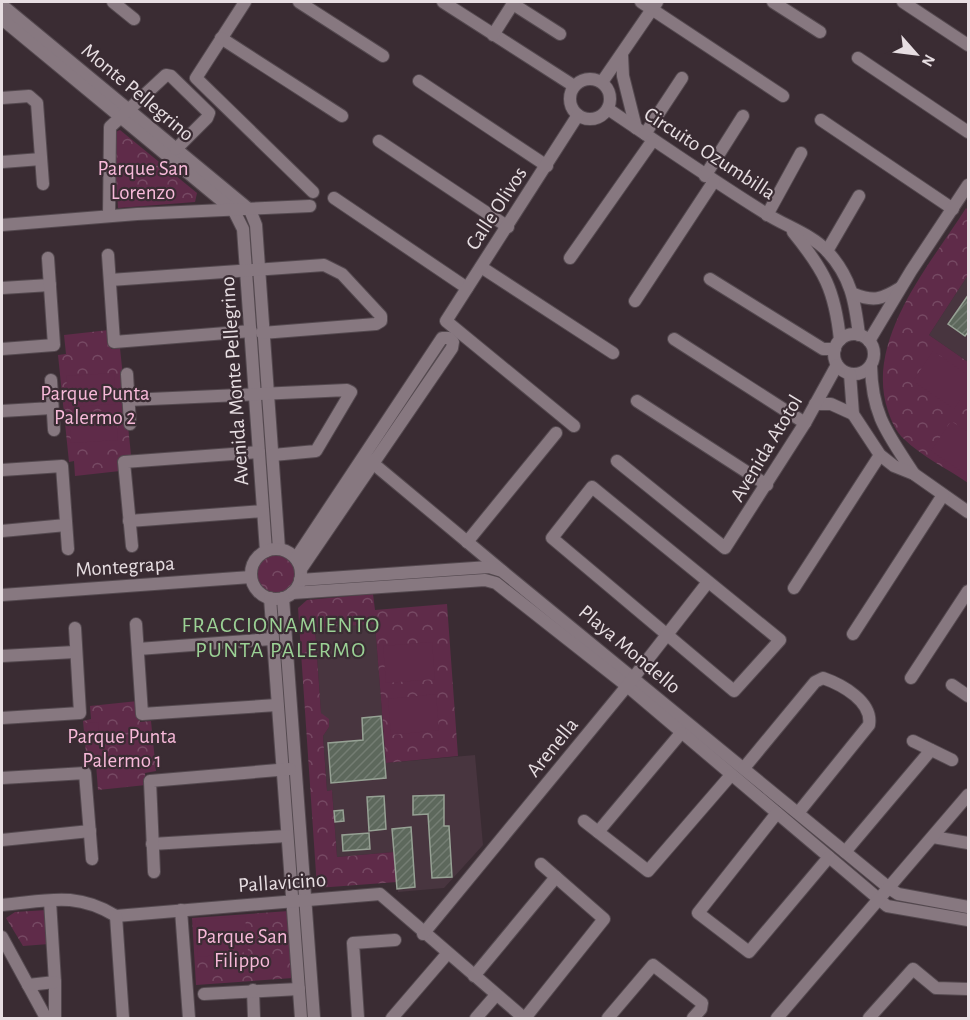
<svg xmlns="http://www.w3.org/2000/svg" width="970" height="1020" font-family="'Alegreya Sans',sans-serif">
	<style>
		.built { fill: #48353f }
		.park { fill: url(#park-crowns) }
		.pitch { fill: #5f2b49 }
		.building { fill: url(#building-hatch); stroke: #96a194; stroke-width: 1.5 }
		.lines { fill: none; stroke-linecap: round; stroke-linejoin: round }
		.street-casing { stroke: #54494f; stroke-width: 14 }
		.street { stroke: #877880; stroke-width: 12 }
		.labels { text-anchor: middle; stroke-width: 4.5; stroke-linejoin: round; paint-order: stroke }
		.street-label { font-size: 21px; fill: #e7dee2; stroke: #3a2c33 }
		.park-label { font-size: 21px; fill: #f7b9d9; stroke: #3a2c33 }
		.neighbourhood-label { font-size: 22px; letter-spacing: 1.5px; fill: #9bd195; stroke: #3a2c33 }
	</style>
	<defs>
		<pattern id="park-crowns" width="20" height="18" patternUnits="userSpaceOnUse" patternTransform="scale(1.5)"><rect width="20" height="18" fill="#5f2b49"/><path d="M2 6a3 3 0 1 1 6 0M12 15a3 3 0 1 1 6 0" fill="none" stroke="#764963"/></pattern>
		<pattern id="building-hatch" width="6" height="6" patternUnits="userSpaceOnUse" patternTransform="scale(1.5)"><rect width="6" height="6" fill="#5d685c"/><path d="M-1 1l2-2M0 6l6-6M5 7l2-2" fill="none" stroke="#747d73"/></pattern>
	</defs>
	<rect width="100%" height="100%" fill="#3a2c33"/>
	<!-- built -->
	<g class="built">
		<path d="M968 275V362L929 335Z"/>
		<path d="M375 623 386 763 475 755 483 845 444 888 398 892 394 852 337 857 332 790 327 791 323 736 329 727 321 713 315 628Z"/>
	</g>
	<!-- park -->
	<g class="park">
		<path d="M120 130 197 193 195 202 118 208 113 133Z"/>
		<path d="M966 208 968 210V275L929 335 968 362V483C948 469 921 456 904 439 896 432 891 420 888 411 864 340 930 265 966 208Z"/>
		<path d="M109 330 111 349 120 348 131 455 119 457 120 471 75 476 74 461 69 462 58 355 66 354 64 335Z"/>
		<circle cx="277" cy="575" r="20"/>
		<path d="M373 594 375 610 447 604 458 756 386 763 375 624 315 628 321 713 329 719V727L323 736 327 791 332 790 337 857 394 852 397 882 317 888 298 608 307 600Z"/>
		<path d="M138 701 140 722 151 721 156 771 145 773 146 785 98 790 96 764 87 765 83 721 91 719 90 706Z"/>
		<path d="M47 910 49 944 23 946 6 918 15 912Z"/>
		<path d="M289 911 293 978 196 985 192 918Z"/>
	</g>
	<!-- pitch -->
	<g class="pitch">
		<path d="M933 351 968 375V388L954 409 913 381Z"/>
		<path d="M114 373 116 404 69 407 66 376Z"/>
		<path d="M116 410 118 440 71 443 69 413Z"/>
		<path d="M951 421 968 432V476L931 451Z"/>
		<path d="M432 642 435 679 386 683 383 646Z"/>
		<path d="M436 694 439 730 391 735 388 699Z"/>
		<path d="M98 722 100 753H88L86 723Z"/>
		<path d="M245 916 248 952 198 957 195 920Z"/>
	</g>
	<!-- building -->
	<g class="building">
		<path d="M969 294V331L965 336 948 324Z"/>
		<path d="M381 716 386 778 331 783 328 743 363 740 362 718Z"/>
		<path d="M444 795V826H449L452 877 432 878 428 814 413 815V796Z"/>
		<path d="M384 796 386 829 369 831 367 797Z"/>
		<path d="M343 810 344 821 335 822 334 811Z"/>
		<path d="M411 827 415 887 397 889 392 829Z"/>
		<path d="M369 833 370 849 343 851 342 835Z"/>
	</g>
	<g class="lines">
		<defs>
			<g id="street">
				<path d="M113 2 134 19"/>
				<path d="M245 2 196 78 313 192"/>
				<path d="M299 2 383 56"/>
				<path d="M443 2 574 86"/>
				<path d="M641 2 783 96"/>
				<path d="M773 2 820 32"/>
				<path d="M903 2 968 45"/>
				<path d="M513 4 560 34"/>
				<path d="M2 5 250 210 256 225 279 549"/>
				<path d="M2 19 234 211 243 229 266 551"/>
				<path d="M493 35 514 2"/>
				<path d="M221 38 342 116"/>
				<path d="M622 55 623 76 636 128"/>
				<path d="M858 58 968 132"/>
				<circle cx="590" cy="99" r="20"/>
				<path d="M419 81 547 166"/>
				<path d="M602 82 657 2"/>
				<path d="M2 98 29 96 37 103 43 184"/>
				<path d="M608 109C660 144 712 180 765 213 785 226 811 234 827 251 851 277 855 301 859 335"/>
				<path d="M821 120 953 209"/>
				<path d="M645 134 682 78"/>
				<path d="M379 141 508 227"/>
				<path d="M2 162 41 159"/>
				<path d="M705 176 743 116"/>
				<path d="M334 198 467 288"/>
				<path d="M767 215 801 153"/>
				<path d="M109 216 110 127 166 75 171 76 209 113 207 118 176 149"/>
				<path d="M2 225 137 214 310 206"/>
				<path d="M793 232C824 270 835 290 840 340"/>
				<path d="M827 251 859 196"/>
				<path d="M108 255 114 342 251 331"/>
				<path d="M570 258 653 140"/>
				<path d="M481 267 613 353"/>
				<path d="M710 279 823 349H835"/>
				<path d="M110 280 324 265 342 274 381 316V321L376 324 262 333"/>
				<path d="M2 288 50 285"/>
				<path d="M854 294C874 302 882 299 900 288"/>
				<path d="M635 301 714 181"/>
				<circle cx="854" cy="354" r="20"/>
				<path d="M674 339 805 423"/>
				<path d="M869 341 911 271 968 185"/>
				<path d="M2 349 54 345 48 258"/>
				<path d="M871 366C872 416 888 434 914 474"/>
				<path d="M127 374 130 424"/>
				<path d="M850 374 853 414 880 455 894 466 914 474 968 512"/>
				<path d="M51 380 54 430"/>
				<path d="M128 400 347 390 351 392 316 451 273 455"/>
				<path d="M637 401 767 485"/>
				<path d="M815 404H831L853 414"/>
				<path d="M2 411 52 408"/>
				<path d="M574 426 446 321 578 115"/>
				<path d="M369 460 501 570"/>
				<path d="M617 461 725 548 805 423 837 365"/>
				<path d="M2 470 62 466 68 549"/>
				<path d="M592 487 780 640 734 691 552 538Z"/>
				<path d="M129 521 263 511"/>
				<path d="M2 531 66 525"/>
				<path d="M467 542 556 433"/>
				<path d="M132 546 124 462 259 452"/>
				<circle cx="276" cy="574" r="25"/>
				<path d="M296 558 442 338H449L453 342 452 348 301 569"/>
				<path d="M300 580 489 567 502 571 889 888 898 894 968 907"/>
				<path d="M794 588 880 455"/>
				<path d="M292 593 485 580 496 583 627 686 887 906 968 920"/>
				<path d="M2 595 251 577"/>
				<path d="M270 598 301 1018"/>
				<path d="M283 598 314 1018"/>
				<path d="M136 624 142 714 277 705"/>
				<path d="M853 634 943 495"/>
				<path d="M138 649 272 639"/>
				<path d="M2 656 75 652"/>
				<path d="M911 678 968 591"/>
				<path d="M952 685 968 696"/>
				<path d="M2 718 80 713 75 628"/>
				<path d="M913 741 952 760"/>
				<path d="M744 768 815 682 823 678C843 685 873 702 869 725L798 813"/>
				<path d="M2 778 85 773 92 859"/>
				<path d="M777 813 698 913 749 952 829 857"/>
				<path d="M584 821 648 871 731 775"/>
				<path d="M598 832 681 733"/>
				<path d="M933 837 968 843"/>
				<path d="M2 840 90 831"/>
				<path d="M152 844 287 836"/>
				<path d="M845 852 931 750"/>
				<path d="M154 872 150 781 290 769"/>
				<path d="M50 901 55 982V1018"/>
				<path d="M2 905C47 901 75 891 116 916L380 894 524 1018"/>
				<path d="M181 910 189 1018"/>
				<path d="M116 916 123 1018"/>
				<path d="M423 934 627 686 708 582"/>
				<path d="M2 937 46 1018"/>
				<path d="M474 976 556 877"/>
				<path d="M28 985 55 982"/>
				<path d="M253 990 254 1018"/>
				<path d="M204 994 299 989"/>
				<path d="M358 1018 353 943 395 940"/>
				<path d="M392 1018 447 954"/>
				<path d="M476 1018 496 995"/>
				<path d="M525 1018 604 919 541 864"/>
				<path d="M608 1018 653 965 702 1003 701 1009 693 1018"/>
				<path d="M777 1018 968 795"/>
				<path d="M869 1018 913 969 936 988 968 989"/>
			</g>
		</defs>
		<!-- street casing -->
		<use href="#street" class="street-casing"/>
		<!-- street -->
		<use href="#street" class="street"/>
	</g>
	<g class="labels">
		<!-- street labels -->
		<g class="street-label">
			<text transform="translate(138 92) rotate(40)" y="7">Monte Pellegrino</text>
			<text transform="translate(710 153) rotate(33)" y="7">Circuito Ozumbilla</text>
			<text transform="translate(496 208) rotate(-57)" y="7">Calle Olivos</text>
			<text transform="translate(234 381) rotate(-94)" y="7">Avenida Monte Pellegrino</text>
			<text transform="translate(766 448) rotate(-59)" y="7">Avenida Atotol</text>
			<text transform="translate(125 566) rotate(-4)" y="7">Montegrapa</text>
			<text transform="translate(630 649) rotate(40)" y="7">Playa Mondello</text>
			<text transform="translate(552 747) rotate(-51)" y="7">Arenella</text>
			<text transform="translate(282 882) rotate(-4)" y="7">Pallavicino</text>
		</g>
		<!-- park labels -->
		<g class="park-label">
			<text x="143" y="175">Parque San<tspan x="143" dy="24">Lorenzo</tspan></text>
			<text x="95" y="400">Parque Punta<tspan x="95" dy="24">Palermo 2</tspan></text>
			<text x="122" y="743">Parque Punta<tspan x="122" dy="24">Palermo 1</tspan></text>
			<text x="242" y="943">Parque San<tspan x="242" dy="24">Filippo</tspan></text>
		</g>
		<!-- neighbourhood labels -->
		<g class="neighbourhood-label">
			<text x="281" y="632">FRACCIONAMIENTO<tspan x="281" dy="25">PUNTA PALERMO</tspan></text>
		</g>
	</g>
	<!-- border -->
	<rect width="970" height="1020" fill="none" stroke="#e7dee2" stroke-width="6"/>
	<!-- north arrow -->
	<g transform="translate(916 54) rotate(118)" stroke="#3a2c33" stroke-width="4.5" paint-order="stroke">
	<path d="M0-4.5L10 22L0 15L-10 22Z" fill="#e7dee2"/>
	<text y="-9" font-size="16" font-weight="bold" text-anchor="middle" fill="#e7dee2">N</text>
	</g>
</svg>
